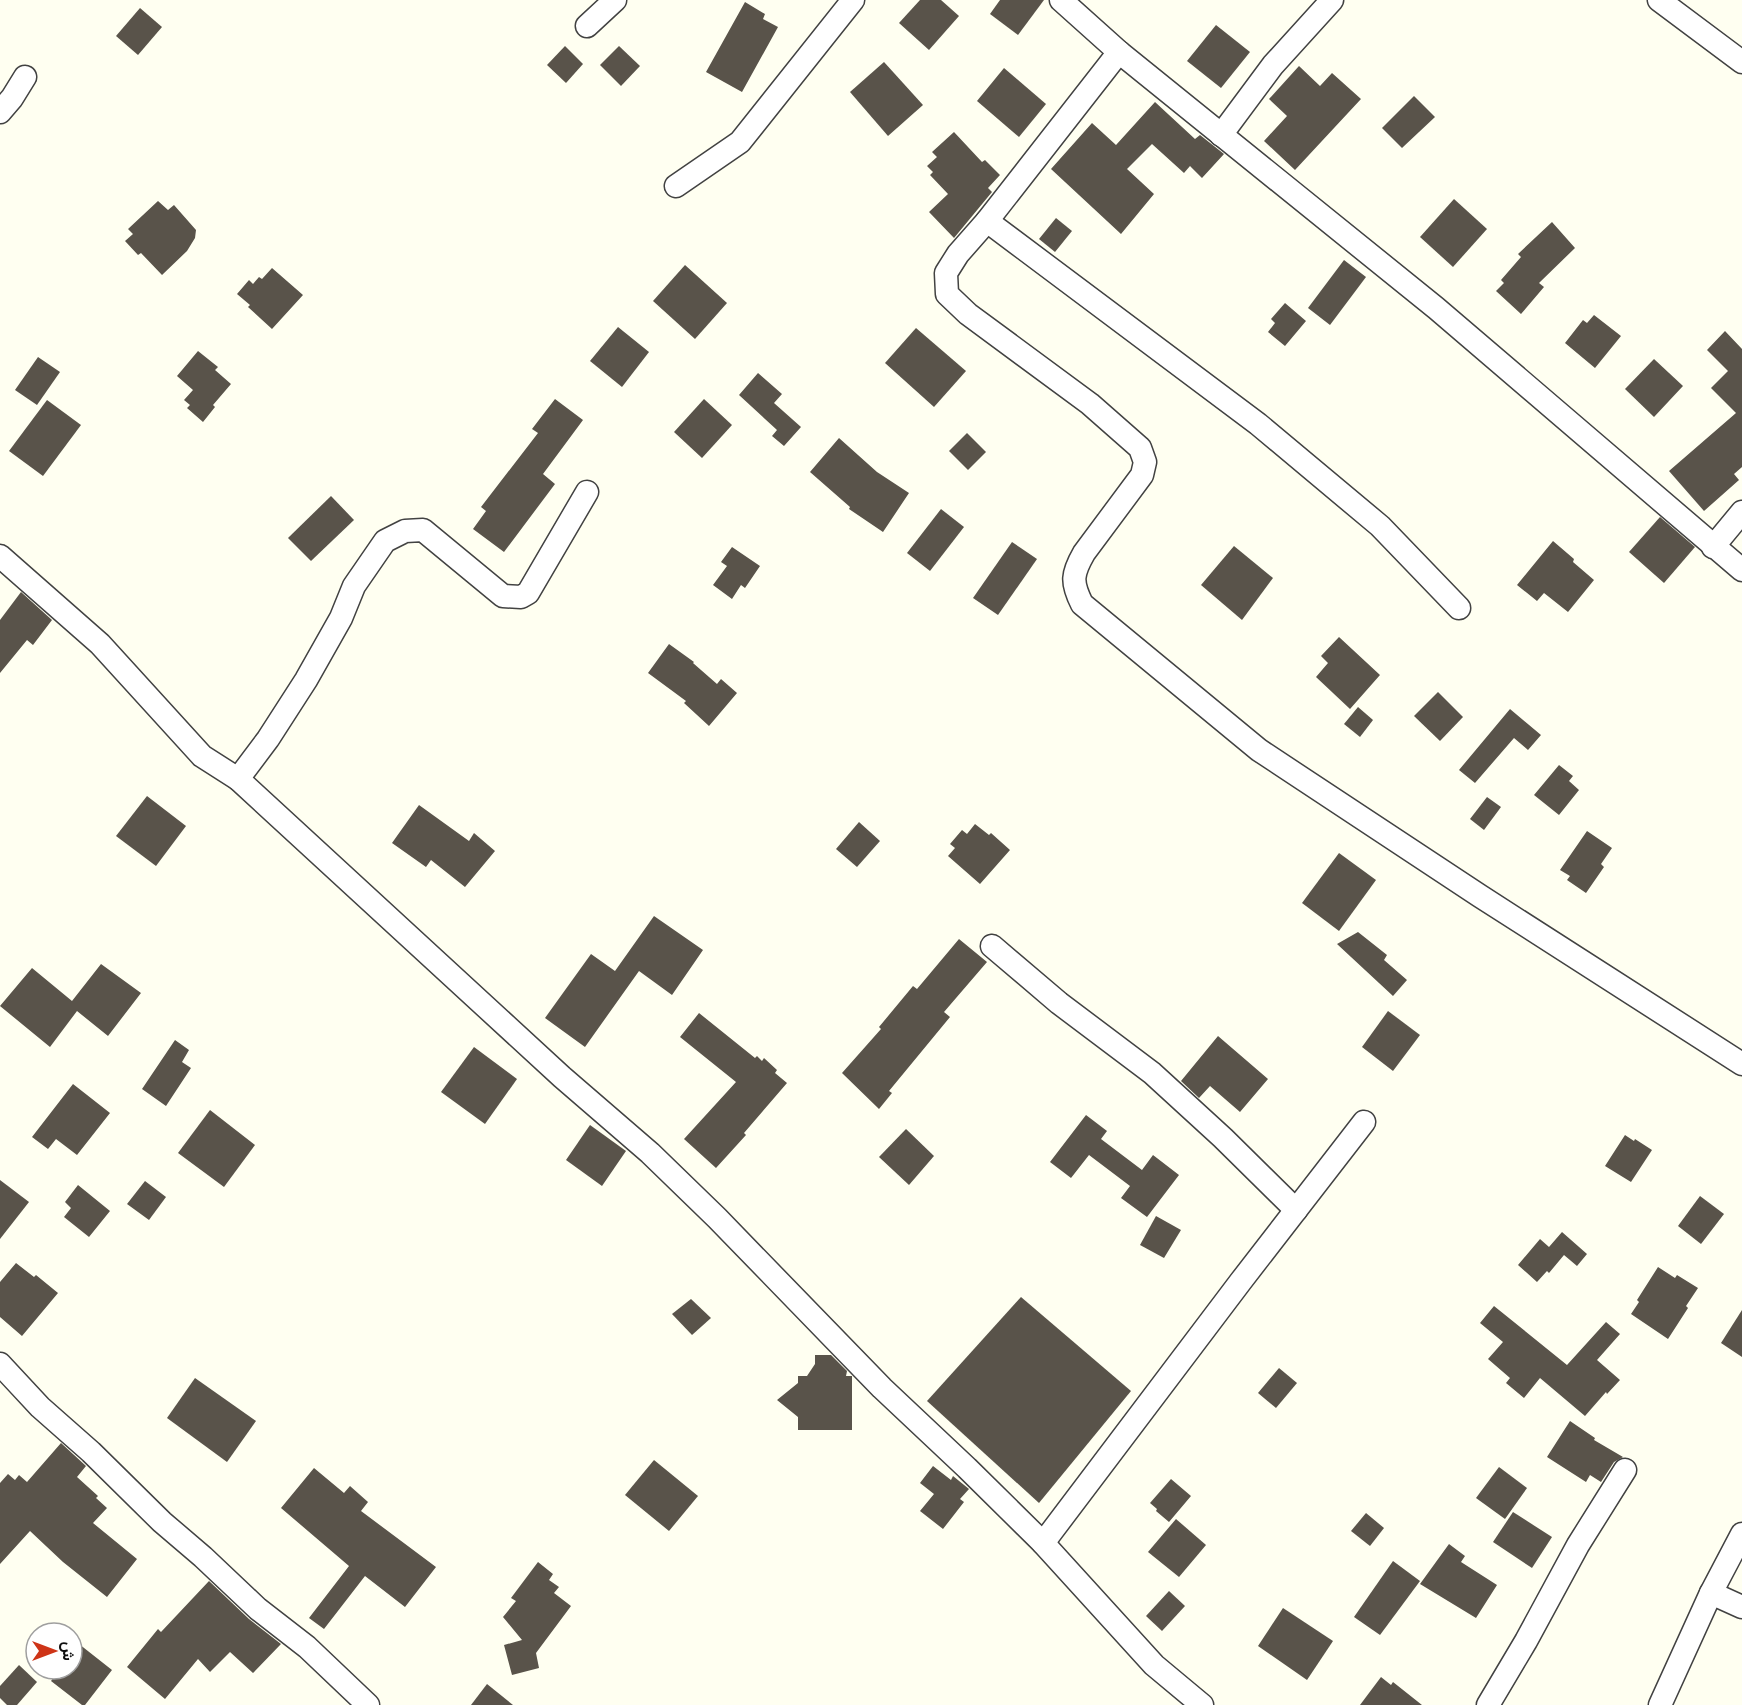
<svg xmlns="http://www.w3.org/2000/svg" width="1742" height="1705" font-family="Literata,Vazirmatn,serif">
	<style>
		.building { fill: #59534a }
		.lines { fill: none; stroke-linecap: round; stroke-linejoin: round }
		.street-casing { stroke: #424242; stroke-width: 25 }
		.street { stroke: #fff; stroke-width: 22 }
	</style>
	<rect width="100%" height="100%" fill="#fffff1"/>
	<!-- building -->
	<g class="building">
		<path d="M920 0H941L959 16 929 50 899 23Z"/>
		<path d="M1000 0H1044L1018 35 990 14Z"/>
		<path d="M745 2 765 14 763 19 778 27 742 92 706 72Z"/>
		<path d="M140 8 162 27 138 55 116 36Z"/>
		<path d="M1216 25 1250 52 1221 88 1187 61Z"/>
		<path d="M565 46 583 64 566 83 547 65Z"/>
		<path d="M619 46 640 66 621 86 600 65Z"/>
		<path d="M884 62 923 105 888 136 850 92Z"/>
		<path d="M1299 66 1320 86 1332 73 1361 99 1295 170 1264 141 1287 116 1269 99Z"/>
		<path d="M1004 68 1046 104 1019 137 977 101Z"/>
		<path d="M1414 96 1435 117 1402 148 1382 128Z"/>
		<path d="M1155 102 1195 139 1200 135 1224 154 1202 178 1190 166 1184 173 1152 144 1127 169 1154 194 1121 234 1051 169 1092 123 1116 145Z"/>
		<path d="M954 132 982 162 985 160 1000 175 988 188 992 192 954 238 929 212 948 194 930 175 933 172 927 166 937 157 932 152Z"/>
		<path d="M1454 199 1487 229 1453 267 1420 237Z"/>
		<path d="M158 201 168 210 174 205 196 230 195 238 187 251 162 275 141 253 138 255 125 241 133 234 128 229Z"/>
		<path d="M1056 218 1072 231 1055 252 1039 239Z"/>
		<path d="M1552 222 1575 248 1539 283 1544 287 1521 314 1496 291 1504 283 1501 280 1521 257 1518 254Z"/>
		<path d="M1344 260 1366 277 1330 325 1308 308Z"/>
		<path d="M685 265 727 303 695 339 653 301Z"/>
		<path d="M272 268 303 295 272 329 248 307 250 305 237 294 249 280 253 284 259 277 262 279Z"/>
		<path d="M1285 303 1306 321 1285 346 1268 332 1275 323 1271 319Z"/>
		<path d="M1594 315 1621 336 1595 368 1565 343 1583 320 1587 323Z"/>
		<path d="M618 327 649 352 622 387 590 361Z"/>
		<path d="M916 328 966 371 934 407 885 363Z"/>
		<path d="M1725 331 1742 349V467L1734 474 1739 480 1704 511 1669 471 1736 413 1711 388 1728 371 1707 350Z"/>
		<path d="M198 351 218 367 215 370 231 384 213 405 215 407 203 422 187 408 190 405 184 400 193 390 177 376Z"/>
		<path d="M38 357 60 372 37 405 15 390Z"/>
		<path d="M1654 359 1683 386 1654 417 1625 389Z"/>
		<path d="M758 373 782 394 774 403 801 427 784 446 772 436 777 430 739 395Z"/>
		<path d="M555 399 583 420 543 474 555 484 504 552 473 529 486 511 481 507 538 433 532 429Z"/>
		<path d="M704 399 732 425 702 458 674 432Z"/>
		<path d="M47 400 81 425 43 476 9 451Z"/>
		<path d="M967 433 986 452 968 470 949 451Z"/>
		<path d="M839 438 877 472 909 493 883 532 849 509 850 507 810 472Z"/>
		<path d="M331 496 354 520 311 561 288 538Z"/>
		<path d="M941 509 964 527 930 571 907 553Z"/>
		<path d="M1660 517 1695 547 1664 583 1629 552Z"/>
		<path d="M1553 541 1574 559 1573 562 1594 580 1568 612 1544 593 1537 601 1517 585Z"/>
		<path d="M1012 542 1037 559 998 615 973 598Z"/>
		<path d="M1234 546 1273 578 1242 620 1201 585Z"/>
		<path d="M732 547 760 566 745 588 741 585 732 599 713 585 727 566 721 562Z"/>
		<path d="M21 592 52 620 33 645 27 640 0 673V620Z"/>
		<path d="M1339 637 1380 675 1350 709 1316 677 1328 663 1321 656Z"/>
		<path d="M669 644 694 662 693 663 717 684 721 679 737 693 709 726 684 703 686 701 648 673Z"/>
		<path d="M1438 692 1463 717 1440 741 1414 716Z"/>
		<path d="M1358 707 1373 720 1360 737 1344 724Z"/>
		<path d="M1510 709 1541 735 1528 750 1514 738 1475 783 1459 770Z"/>
		<path d="M1559 765 1573 776 1569 781 1579 790 1559 815 1534 795Z"/>
		<path d="M147 796 186 826 156 866 116 836Z"/>
		<path d="M1487 797 1501 807 1484 830 1470 819Z"/>
		<path d="M419 805 469 841 474 833 495 851 465 887 431 860 426 867 392 843Z"/>
		<path d="M859 822 880 841 857 867 836 849Z"/>
		<path d="M975 824 989 835 991 833 1010 850 980 884 948 856 955 848 950 844 962 830 967 834Z"/>
		<path d="M1587 831 1612 848 1601 864 1604 867 1586 893 1567 880 1570 876 1560 870Z"/>
		<path d="M1339 853 1376 880 1339 931 1302 903Z"/>
		<path d="M654 916 703 950 672 995 639 971 585 1047 545 1018 591 954 615 971Z"/>
		<path d="M1358 932 1387 955 1384 960 1407 980 1393 996 1337 944Z"/>
		<path d="M959 939 987 962 944 1012 950 1017 889 1091 892 1093 879 1109 842 1073 881 1029 879 1027 913 986 917 989Z"/>
		<path d="M101 964 141 993 108 1036 77 1011 50 1047 0 1006 32 968 72 1001Z"/>
		<path d="M1388 1011 1420 1035 1393 1071 1362 1047Z"/>
		<path d="M699 1013 755 1058 757 1056 762 1061 764 1058 777 1070 775 1073 787 1083 744 1133 746 1135 716 1168 684 1139 736 1082 680 1037Z"/>
		<path d="M1218 1036 1268 1079 1240 1112 1210 1086 1199 1098 1181 1081Z"/>
		<path d="M175 1040 189 1050 182 1062 191 1068 166 1106 142 1089Z"/>
		<path d="M474 1047 517 1079 485 1124 441 1092Z"/>
		<path d="M73 1084 110 1113 77 1155 56 1139 48 1149 32 1137Z"/>
		<path d="M210 1110 255 1145 224 1187 178 1153Z"/>
		<path d="M1086 1115 1107 1131 1101 1139 1142 1170 1153 1155 1179 1175 1147 1217 1121 1198 1130 1186 1089 1155 1071 1178 1050 1162Z"/>
		<path d="M590 1125 626 1151 602 1186 566 1160Z"/>
		<path d="M906 1129 934 1156 909 1185 879 1157Z"/>
		<path d="M1625 1135 1634 1141 1635 1139 1652 1150 1631 1182 1605 1166Z"/>
		<path d="M0 1180 29 1202 0 1239Z"/>
		<path d="M145 1181 166 1197 149 1220 127 1204Z"/>
		<path d="M78 1185 110 1211 89 1237 64 1217 71 1208 65 1202Z"/>
		<path d="M1700 1196 1724 1214 1701 1244 1678 1226Z"/>
		<path d="M1156 1216 1181 1230 1164 1258 1140 1245Z"/>
		<path d="M1562 1232 1587 1254 1577 1266 1564 1255 1549 1273 1547 1271 1537 1282 1518 1265 1540 1239 1549 1247Z"/>
		<path d="M16 1263 34 1277 36 1275 58 1293 22 1336 0 1317V1282Z"/>
		<path d="M1658 1267 1675 1278 1677 1275 1698 1288 1686 1306 1688 1308 1668 1339 1631 1314 1639 1302 1637 1300Z"/>
		<path d="M1021 1297 1131 1391 1039 1503 927 1401Z"/>
		<path d="M691 1299 711 1318 692 1335 672 1314Z"/>
		<path d="M1494 1306 1567 1365 1606 1322 1620 1334 1597 1360 1620 1380 1607 1394 1606 1392 1585 1416 1540 1378 1524 1398 1506 1383 1510 1378 1488 1359 1503 1342 1480 1323Z"/>
		<path d="M1742 1310V1357L1721 1343Z"/>
		<path d="M815 1355H831L847 1371 846 1376H852V1430H798V1417L777 1400 798 1383V1376H807L815 1364Z"/>
		<path d="M1279 1368 1297 1383 1276 1408 1258 1393Z"/>
		<path d="M195 1378 256 1421 227 1462 167 1418Z"/>
		<path d="M1570 1421 1595 1438 1594 1440 1623 1457 1614 1462 1601 1482 1590 1475 1586 1482 1547 1457Z"/>
		<path d="M61 1443 86 1466 77 1477 98 1496 96 1498 107 1508 93 1523 137 1559 107 1597 63 1562 30 1531 0 1564V1483L8 1474 15 1480 19 1475 27 1482Z"/>
		<path d="M654 1460 698 1496 669 1531 625 1495Z"/>
		<path d="M933 1466 951 1480 953 1476 969 1489 960 1499 964 1502 943 1529 920 1511 934 1494 920 1483Z"/>
		<path d="M1499 1467 1527 1488 1505 1519 1476 1498Z"/>
		<path d="M314 1468 344 1493 350 1486 368 1502 361 1511 436 1567 405 1607 365 1576 324 1629 309 1618 349 1566 281 1508Z"/>
		<path d="M1171 1479 1191 1496 1169 1522 1156 1511 1157 1509 1150 1503Z"/>
		<path d="M1513 1512 1552 1537 1532 1568 1493 1542Z"/>
		<path d="M1366 1513 1384 1528 1370 1546 1351 1531Z"/>
		<path d="M1176 1519 1206 1545 1179 1577 1148 1552Z"/>
		<path d="M1449 1544 1465 1556 1461 1562 1497 1585 1476 1618 1420 1584Z"/>
		<path d="M1393 1561 1420 1581 1380 1635 1354 1617Z"/>
		<path d="M538 1562 553 1574 549 1580 559 1587 554 1593 571 1606 536 1653 539 1668 512 1675 504 1645 522 1640 503 1617 516 1601 511 1598Z"/>
		<path d="M209 1581 249 1619 281 1644 253 1673 230 1652 210 1672 198 1659 165 1699 127 1667 158 1629 161 1632Z"/>
		<path d="M1169 1591 1185 1606 1162 1631 1146 1616Z"/>
		<path d="M1283 1608 1333 1641 1307 1680 1258 1646Z"/>
		<path d="M79 1644 112 1670 85 1705H82L51 1681 60 1669H72V1653Z"/>
		<path d="M19 1665 37 1682 17 1705H7L0 1698V1686Z"/>
		<path d="M1381 1677 1391 1685 1393 1682 1422 1705H1360Z"/>
		<path d="M487 1684 513 1705H471Z"/>
	</g>
	<g class="lines">
		<defs>
			<g id="street">
				<path d="M1061 0 1119 52 1436 308 1742 570"/>
				<path d="M1659 0 1742 62"/>
				<path d="M587 26 615 0"/>
				<path d="M1119 52 987 221 958 254 946 273 947 294 968 314 1090 404 1140 448 1145 462 1142 475 1084 553C1072 574 1071 582 1082 604L1259 750 1480 896 1742 1064"/>
				<path d="M0 112 12 98 25 77"/>
				<path d="M1221 135 1273 65 1332 0"/>
				<path d="M676 186 740 142 853 0"/>
				<path d="M987 221 1258 424 1380 526 1459 608"/>
				<path d="M1713 547 1742 512"/>
				<path d="M0 556 100 644 202 756 238 779 562 1077 650 1153 717 1218 882 1388 967 1468 1043 1543 1154 1665 1202 1705"/>
				<path d="M238 779 268 739 306 680 341 618 354 586 385 541 405 531 423 530 503 596 521 597 528 593 587 492"/>
				<path d="M992 946 1059 1003 1152 1073 1223 1138 1296 1210"/>
				<path d="M0 1364 40 1407 91 1452 162 1522 203 1557 258 1609 307 1647 368 1705"/>
				<path d="M1043 1543 1241 1281 1364 1122"/>
				<path d="M1711 1593 1742 1607"/>
				<path d="M1488 1705 1526 1641 1578 1545 1625 1470"/>
				<path d="M1660 1705 1711 1593 1742 1534"/>
			</g>
		</defs>
		<!-- street casing -->
		<use href="#street" class="street-casing"/>
		<!-- street -->
		<use href="#street" class="street"/>
	</g>
	<!-- north arrow -->
	<g transform="translate(54 1651) rotate(90)"><circle r="28" fill="#ffffff" stroke="#9f9f9f" stroke-width="1.5"/>
	<path d="M0-4.5L10 22L0 15L-10 22Z" fill="#ce3417"/>
	<text y="-9" font-size="16" font-weight="bold" text-anchor="middle" fill="#0f0f0f">ش</text>
	</g>
</svg>
